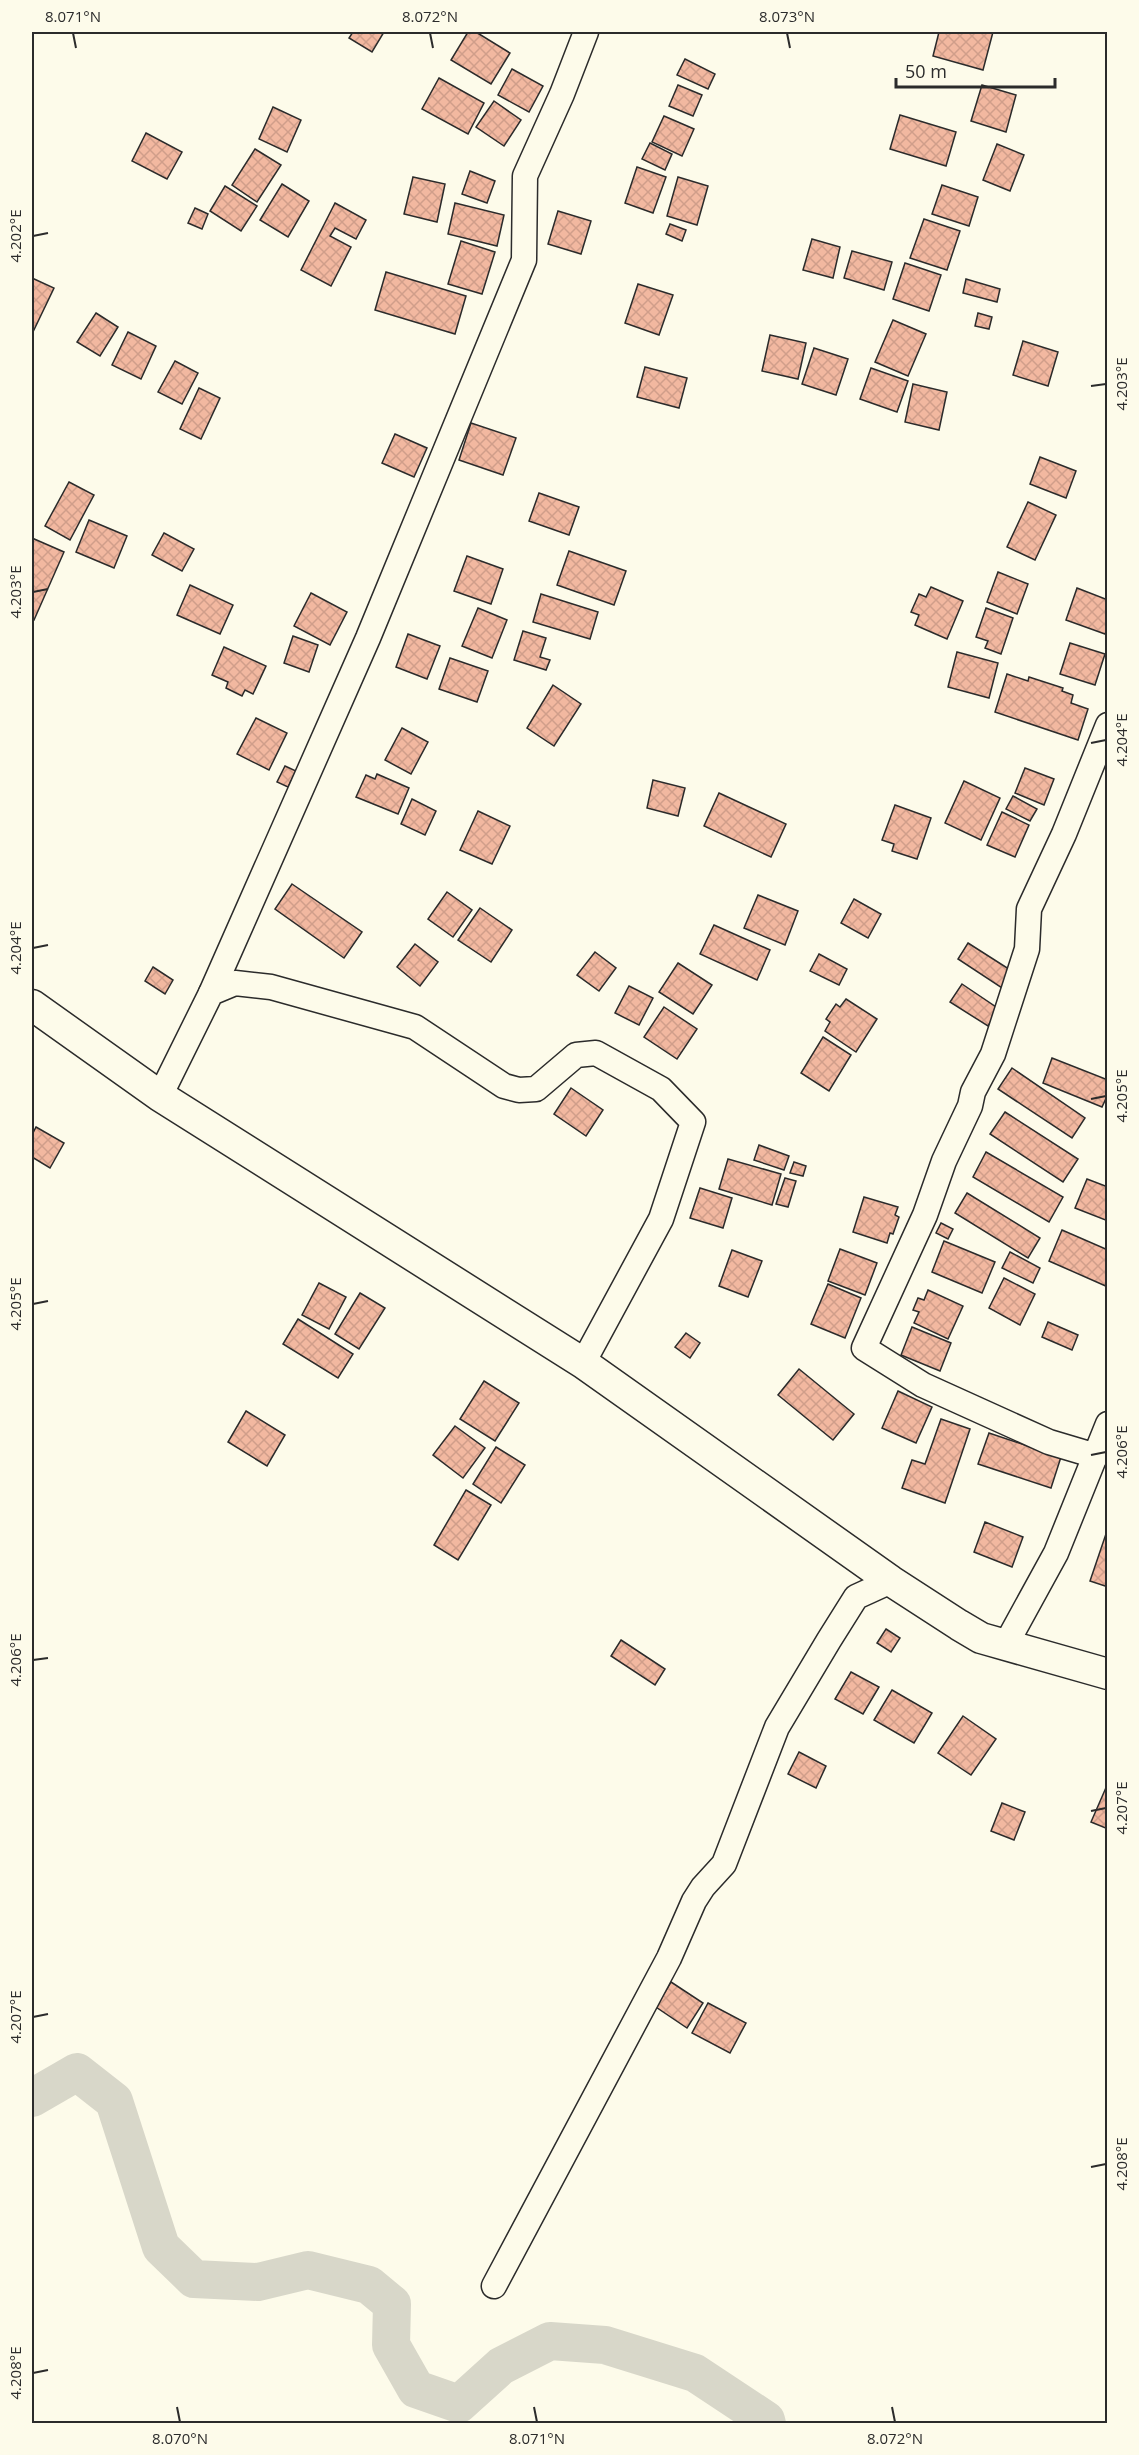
<svg xmlns="http://www.w3.org/2000/svg" width="1139" height="2455" font-family="'Open Sans',sans-serif">
	<style>
		.lines { fill: none; stroke-linecap: round; stroke-linejoin: round }
		.river { stroke: #d8d7c9; stroke-width: 38 }
		.building { fill: url(#building-cross-hatch); stroke: #2b2b2b; stroke-width: 1.5 }
		.minor-casing { stroke: #2b2b2b; stroke-width: 27 }
		.major-casing { stroke: #2b2b2b; stroke-width: 33 }
		.minor { stroke: #fdfbea; stroke-width: 24 }
		.major { stroke: #fdfbea; stroke-width: 30 }
		.ticks { fill: none; stroke: #2b2b2b; stroke-width: 2 }
		.neatline { fill: none; stroke: #2b2b2b; stroke-width: 2 }
		.ticks-label { font-size: 15px; text-anchor: middle; fill: #2b2b2b }
	</style>
	<defs>
		<pattern id="building-cross-hatch" width="8" height="8" patternUnits="userSpaceOnUse" patternTransform="scale(1.5)"><rect width="8" height="8" fill="#f2b8a0"/><path d="M0 0l8 8M0 8l8-8" fill="none" stroke="#d09e8a"/></pattern>
	</defs>
	<rect width="100%" height="100%" fill="#fdfbea"/>
	<g class="lines">
		<!-- river -->
		<path class="river" d="M32 2098 77 2072 114 2101 161 2247 194 2279 258 2282 308 2270 369 2285 392 2304 391 2345 416 2389 459 2404 501 2366 550 2341 605 2345 695 2373 766 2420 767 2424"/>
	</g>
	<!-- building -->
	<g class="building">
		<path d="M353 32H384L372 52 349 38Z"/>
		<path d="M468 32H476L510 53 491 84 451 60Z"/>
		<path d="M939 32H993L983 70 933 56Z"/>
		<path d="M685 59 715 74 708 89 677 75Z"/>
		<path d="M512 69 543 86 529 112 498 95Z"/>
		<path d="M439 78 484 103 468 134 422 109Z"/>
		<path d="M678 85 702 95 693 116 669 106Z"/>
		<path d="M982 85 1016 95 1006 132 971 121Z"/>
		<path d="M494 101 521 120 504 146 476 127Z"/>
		<path d="M273 107 301 120 287 152 259 139Z"/>
		<path d="M900 115 956 132 946 166 890 149Z"/>
		<path d="M664 116 694 129 682 156 652 142Z"/>
		<path d="M146 133 182 152 167 179 132 161Z"/>
		<path d="M650 143 672 154 665 170 642 159Z"/>
		<path d="M997 144 1024 155 1010 191 983 180Z"/>
		<path d="M255 149 281 165 257 202 232 185Z"/>
		<path d="M637 167 666 177 653 213 625 203Z"/>
		<path d="M470 171 495 181 487 203 462 194Z"/>
		<path d="M413 177 445 184 437 222 404 214Z"/>
		<path d="M678 177 708 186 697 225 667 216Z"/>
		<path d="M282 184 309 201 288 237 260 220Z"/>
		<path d="M942 185 978 197 969 226 932 214Z"/>
		<path d="M225 186 257 206 241 231 210 211Z"/>
		<path d="M335 203 366 220 356 239 335 228 330 236 351 247 331 286 301 270Z"/>
		<path d="M455 203 504 215 497 246 448 234Z"/>
		<path d="M195 208 208 214 202 229 188 223Z"/>
		<path d="M558 211 591 221 581 254 548 244Z"/>
		<path d="M924 219 960 231 947 270 910 258Z"/>
		<path d="M670 224 686 230 682 241 666 234Z"/>
		<path d="M812 239 840 247 833 278 803 270Z"/>
		<path d="M461 241 495 252 482 294 448 284Z"/>
		<path d="M852 251 892 262 884 290 844 278Z"/>
		<path d="M905 263 941 275 929 311 893 299Z"/>
		<path d="M386 272 466 296 455 334 375 310Z"/>
		<path d="M32 278 54 288 32 334Z"/>
		<path d="M966 279 1000 289 997 302 963 293Z"/>
		<path d="M638 284 673 295 659 335 625 323Z"/>
		<path d="M96 313 118 327 100 356 77 342Z"/>
		<path d="M978 313 992 317 989 329 975 326Z"/>
		<path d="M893 320 926 334 908 376 875 362Z"/>
		<path d="M128 332 156 346 141 379 112 365Z"/>
		<path d="M770 335 806 343 798 379 762 371Z"/>
		<path d="M1023 341 1058 352 1048 386 1013 375Z"/>
		<path d="M814 348 848 359 836 395 802 384Z"/>
		<path d="M175 361 198 373 182 404 158 392Z"/>
		<path d="M645 367 687 378 679 408 637 397Z"/>
		<path d="M871 368 908 381 897 412 860 399Z"/>
		<path d="M913 384 947 392 939 430 905 422Z"/>
		<path d="M199 388 220 398 201 439 180 429Z"/>
		<path d="M471 423 516 438 503 475 459 460Z"/>
		<path d="M395 434 427 448 414 477 382 463Z"/>
		<path d="M1040 457 1076 471 1066 498 1030 484Z"/>
		<path d="M69 482 94 495 70 540 45 526Z"/>
		<path d="M539 493 579 507 569 535 529 521Z"/>
		<path d="M1028 502 1056 515 1035 560 1007 547Z"/>
		<path d="M89 520 127 536 114 568 76 552Z"/>
		<path d="M164 533 194 549 182 571 152 555Z"/>
		<path d="M32 538 64 552 34 620 32 619Z"/>
		<path d="M569 551 626 571 614 605 557 585Z"/>
		<path d="M467 556 503 569 491 604 454 591Z"/>
		<path d="M998 572 1028 584 1017 614 987 602Z"/>
		<path d="M190 585 233 605 220 634 177 615Z"/>
		<path d="M931 587 963 601 947 639 915 625 919 615 911 612 919 594 926 597Z"/>
		<path d="M1077 588 1108 600V627L1105 634 1066 620Z"/>
		<path d="M311 593 347 612 330 645 294 626Z"/>
		<path d="M541 594 598 612 590 639 533 622Z"/>
		<path d="M478 608 507 620 492 658 462 646Z"/>
		<path d="M986 608 1013 618 1001 654 985 648 988 641 976 637Z"/>
		<path d="M523 631 546 638 540 657 550 660 546 670 514 660Z"/>
		<path d="M408 634 440 646 427 679 396 667Z"/>
		<path d="M293 636 318 645 309 672 284 663Z"/>
		<path d="M1070 643 1105 654 1095 685 1060 674Z"/>
		<path d="M224 647 266 666 253 694 245 690 242 696 226 688 228 682 212 675Z"/>
		<path d="M957 652 998 663 989 698 948 687Z"/>
		<path d="M450 658 488 671 477 702 439 689Z"/>
		<path d="M1007 674 1028 681 1029 677 1063 688 1062 691 1073 695 1071 703 1088 709 1078 740 995 712Z"/>
		<path d="M553 685 581 704 554 746 527 728Z"/>
		<path d="M256 718 287 733 269 770 237 754Z"/>
		<path d="M402 728 428 742 411 774 385 760Z"/>
		<path d="M285 766 296 771 288 787 277 782Z"/>
		<path d="M1025 768 1054 779 1044 805 1015 793Z"/>
		<path d="M377 774 409 788 398 814 356 797 366 775 375 779Z"/>
		<path d="M653 780 685 788 678 816 647 808Z"/>
		<path d="M964 781 1000 798 981 840 945 823Z"/>
		<path d="M719 793 786 824 771 857 704 826Z"/>
		<path d="M1013 796 1037 809 1030 821 1006 809Z"/>
		<path d="M412 799 436 811 425 835 401 824Z"/>
		<path d="M895 805 931 818 917 859 892 851 894 844 882 840Z"/>
		<path d="M478 811 510 826 492 864 460 850Z"/>
		<path d="M1002 812 1029 825 1015 857 987 845Z"/>
		<path d="M292 884 362 932 344 958 275 909Z"/>
		<path d="M447 892 472 910 453 937 428 919Z"/>
		<path d="M758 895 798 911 785 945 744 928Z"/>
		<path d="M854 899 881 914 868 938 841 923Z"/>
		<path d="M480 908 512 930 491 962 458 940Z"/>
		<path d="M714 925 770 950 757 980 700 954Z"/>
		<path d="M968 943 1012 971 1002 988 958 959Z"/>
		<path d="M415 944 438 962 420 986 397 967Z"/>
		<path d="M595 952 616 968 599 991 577 975Z"/>
		<path d="M819 954 847 969 839 985 810 971Z"/>
		<path d="M678 963 712 985 693 1014 659 992Z"/>
		<path d="M153 967 173 980 165 994 145 981Z"/>
		<path d="M962 984 999 1009 988 1026 950 1002Z"/>
		<path d="M629 986 653 998 639 1025 615 1013Z"/>
		<path d="M846 999 877 1019 856 1052 825 1031 830 1022 826 1019 836 1004 840 1007Z"/>
		<path d="M664 1007 697 1029 677 1059 644 1037Z"/>
		<path d="M823 1037 851 1055 829 1091 801 1073Z"/>
		<path d="M1052 1058 1108 1080V1094L1102 1107 1043 1083Z"/>
		<path d="M1012 1068 1085 1118 1072 1138 998 1089Z"/>
		<path d="M571 1088 603 1110 586 1136 554 1114Z"/>
		<path d="M1005 1112 1078 1159 1063 1182 990 1134Z"/>
		<path d="M36 1127 64 1143 50 1168 32 1157V1135Z"/>
		<path d="M759 1145 789 1156 784 1170 754 1160Z"/>
		<path d="M986 1152 1063 1197 1049 1222 973 1177Z"/>
		<path d="M728 1159 781 1174 772 1205 719 1189Z"/>
		<path d="M794 1162 806 1166 803 1176 790 1173Z"/>
		<path d="M785 1178 796 1181 788 1207 776 1204Z"/>
		<path d="M1087 1179 1108 1187V1221L1075 1208Z"/>
		<path d="M700 1188 732 1198 723 1228 690 1218Z"/>
		<path d="M967 1193 1040 1238 1028 1258 955 1213Z"/>
		<path d="M864 1197 898 1207 895 1215 899 1217 893 1234 890 1233 887 1243 853 1232Z"/>
		<path d="M941 1223 953 1229 948 1239 936 1233Z"/>
		<path d="M1062 1230 1108 1250V1287L1049 1261Z"/>
		<path d="M944 1241 995 1262 982 1293 932 1272Z"/>
		<path d="M840 1249 877 1263 865 1295 828 1281Z"/>
		<path d="M732 1250 762 1261 748 1297 719 1286Z"/>
		<path d="M1010 1252 1040 1268 1033 1283 1002 1268Z"/>
		<path d="M1004 1278 1035 1294 1020 1325 989 1308Z"/>
		<path d="M319 1283 346 1297 329 1329 302 1315Z"/>
		<path d="M828 1284 861 1298 845 1338 811 1324Z"/>
		<path d="M928 1290 963 1306 948 1339 914 1323 919 1312 913 1310 918 1298 924 1300Z"/>
		<path d="M360 1293 385 1308 359 1349 335 1334Z"/>
		<path d="M298 1319 353 1354 338 1378 283 1344Z"/>
		<path d="M1048 1322 1078 1335 1072 1350 1042 1337Z"/>
		<path d="M912 1327 951 1343 940 1371 901 1355Z"/>
		<path d="M686 1333 700 1343 690 1358 675 1347Z"/>
		<path d="M799 1369 854 1414 833 1440 778 1395Z"/>
		<path d="M484 1381 519 1403 495 1441 460 1419Z"/>
		<path d="M898 1391 932 1407 916 1443 882 1428Z"/>
		<path d="M246 1411 285 1435 267 1466 228 1442Z"/>
		<path d="M941 1419 970 1429 945 1503 902 1488 912 1460 925 1464Z"/>
		<path d="M455 1426 485 1448 463 1478 433 1455Z"/>
		<path d="M989 1433 1061 1457 1051 1488 978 1464Z"/>
		<path d="M496 1447 525 1465 501 1503 473 1484Z"/>
		<path d="M466 1490 491 1505 458 1560 434 1545Z"/>
		<path d="M985 1522 1023 1537 1012 1567 974 1552Z"/>
		<path d="M1108 1528V1587L1090 1581Z"/>
		<path d="M886 1629 900 1638 891 1652 877 1643Z"/>
		<path d="M621 1640 665 1669 655 1685 611 1656Z"/>
		<path d="M851 1672 879 1687 863 1714 835 1699Z"/>
		<path d="M892 1690 932 1713 914 1743 874 1720Z"/>
		<path d="M963 1716 996 1739 971 1775 938 1753Z"/>
		<path d="M799 1752 826 1766 816 1788 788 1774Z"/>
		<path d="M1108 1783V1829L1091 1822Z"/>
		<path d="M1002 1803 1025 1812 1014 1840 991 1831Z"/>
		<path d="M671 1982 703 2003 687 2028 650 2003 659 1988 665 1992Z"/>
		<path d="M708 2003 746 2023 730 2053 692 2033Z"/>
	</g>
	<g class="lines">
		<defs>
			<g id="minor">
				<path d="M211 993 368 638 524 260 525 176 562 94 586 32"/>
				<path d="M160 1096 211 993 235 983 271 987 415 1027 504 1086 519 1090 536 1089 576 1055 596 1053 661 1089 693 1122 661 1219 583 1363"/>
				<path d="M1096 1456 1049 1442 923 1385 864 1348 925 1215 944 1161 970 1106 973 1092 993 1054 1027 949 1029 909 1064 834 1108 725"/>
				<path d="M1005 1646 1056 1553 1108 1424"/>
				<path d="M494 2286 669 1958 694 1901 703 1887 724 1864 777 1727 829 1640 856 1597 891 1581"/>
			</g>
			<path id="major" d="M32 1005 160 1096 583 1363 891 1581 959 1625 981 1638 1108 1674"/>
		</defs>
		<!-- minor casing -->
		<use href="#minor" class="minor-casing"/>
		<!-- major casing -->
		<use href="#major" class="major-casing"/>
		<!-- minor -->
		<use href="#minor" class="minor"/>
		<!-- major -->
		<use href="#major" class="major"/>
	</g>
	<!-- ticks -->
	<path class="ticks" d="M73 33 76 48M430 33 433 48M787 33 790 48M33 236 48 233M1091 386 1106 384M33 592 48 589M1091 743 1106 740M33 948 48 945M1091 1099 1106 1096M33 1304 48 1301M1091 1455 1106 1452M33 1660 48 1658M1091 1811 1106 1808M33 2017 48 2014M1091 2167 1106 2164M33 2373 48 2370M177 2407 180 2422M534 2407 537 2422M892 2407 895 2422"/>
	<!-- border -->
	<rect width="1139" height="2455" fill="none" stroke="#fdfbea" stroke-width="66"/>
	<!-- scale -->
	<path d="M896 78v9h159v-9" fill="none" stroke="#2b2b2b" stroke-width="3"/>
	<text x="905" y="78" font-size="18" fill="#2b2b2b" stroke="#fdfbea" stroke-width="4.5" paint-order="stroke">50 m</text>
	<rect x="33" y="33" width="1073" height="2389" class="neatline"/>
	<g class="ticks-label">
		<text x="73" y="22">8.071°N</text>
		<text x="430" y="22">8.072°N</text>
		<text x="787" y="22">8.073°N</text>
		<text transform="translate(16 236) rotate(-90)" y="5">4.202°E</text>
		<text transform="translate(1122 384) rotate(-90)" y="5">4.203°E</text>
		<text transform="translate(16 592) rotate(-90)" y="5">4.203°E</text>
		<text transform="translate(1122 740) rotate(-90)" y="5">4.204°E</text>
		<text transform="translate(16 948) rotate(-90)" y="5">4.204°E</text>
		<text transform="translate(1122 1096) rotate(-90)" y="5">4.205°E</text>
		<text transform="translate(16 1304) rotate(-90)" y="5">4.205°E</text>
		<text transform="translate(1122 1452) rotate(-90)" y="5">4.206°E</text>
		<text transform="translate(16 1660) rotate(-90)" y="5">4.206°E</text>
		<text transform="translate(1122 1808) rotate(-90)" y="5">4.207°E</text>
		<text transform="translate(16 2017) rotate(-90)" y="5">4.207°E</text>
		<text transform="translate(1122 2164) rotate(-90)" y="5">4.208°E</text>
		<text transform="translate(16 2373) rotate(-90)" y="5">4.208°E</text>
		<text x="180" y="2444">8.070°N</text>
		<text x="537" y="2444">8.071°N</text>
		<text x="895" y="2444">8.072°N</text>
	</g>
</svg>
